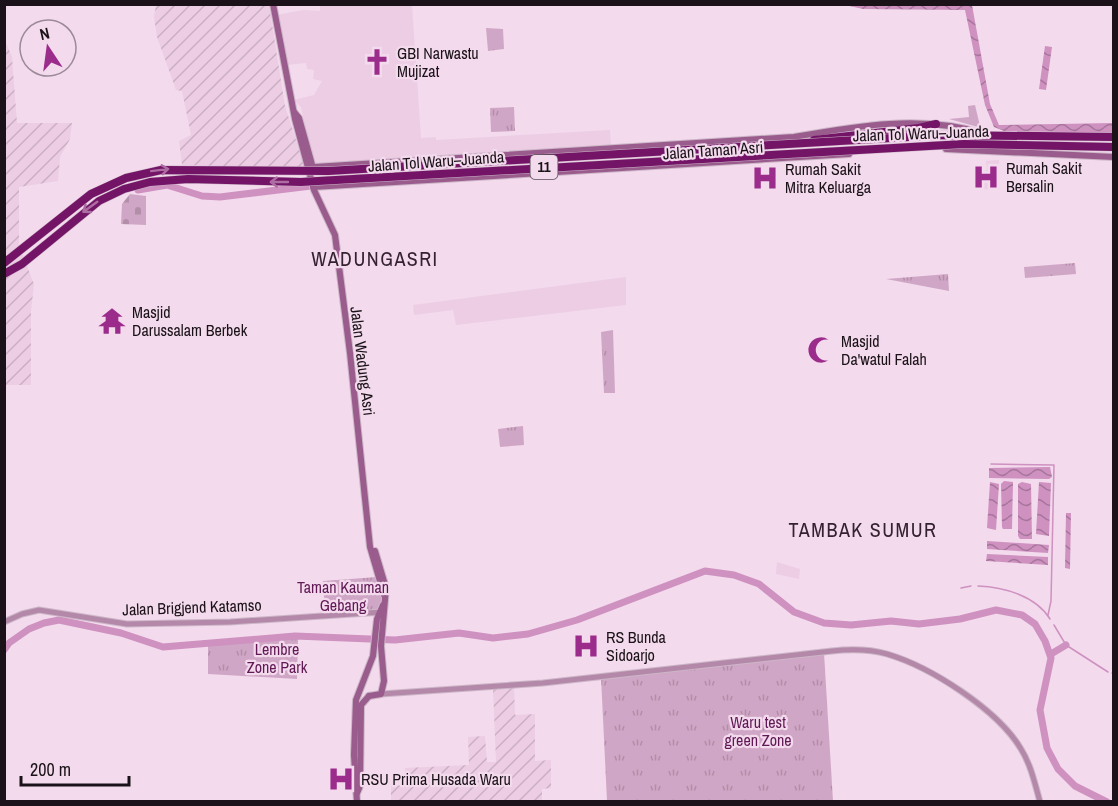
<svg xmlns="http://www.w3.org/2000/svg" width="1118" height="806" font-family="'Archivo Narrow',sans-serif">
	<style>
		.built { fill: #eccde4 }
		.industrial { fill: url(#industrial-furrows) }
		.grass { fill: url(#grass-tufts) }
		.cemetery { fill: url(#cemetery-stones) }
		.water { fill: url(#water-waves) }
		.lines { fill: none; stroke-linecap: round; stroke-linejoin: round }
		.stream { stroke: #ce91c0; stroke-width: 1.5 }
		.river { stroke: #ce91c0; stroke-width: 7 }
		.tertiary-casing { stroke: #ccb6c7; stroke-width: 7 }
		.secondary-casing { stroke: #ccb6c7; stroke-width: 8 }
		.motorway-casing { stroke: #ccb6c7; stroke-width: 9 }
		.tertiary { stroke: #b488a9; stroke-width: 5 }
		.secondary { stroke: #9a5b8d; stroke-width: 6 }
		.motorway { stroke: #731466; stroke-width: 8 }
		.motorway-bridge-casing { stroke: #ccb6c7; stroke-width: 9; stroke-linecap: butt }
		.motorway-bridge { stroke: #731466; stroke-width: 8 }
		.oneway { stroke: #ad6da3 }
		.labels { text-anchor: middle; stroke-width: 4.5; stroke-linejoin: round; paint-order: stroke }
		.shield { fill: #f3daed; stroke: #5b4e58; stroke-width: 1.5 }
		.shield-label { font-size: 15px; font-weight: bold; fill: #1a1218 }
		.poi-label { font-size: 16px; fill: #1a1218; stroke: #f3daed; text-anchor: start }
		.street-label { font-size: 16px; fill: #1a1218; stroke: #f3daed }
		.park-label { font-size: 16px; fill: #601955; stroke: #f3daed }
		.quarter-label { font-size: 20px; letter-spacing: 1.5px; fill: #352230; stroke: #f3daed }
	</style>
	<defs>
		<pattern id="industrial-furrows" width="10" height="10" patternUnits="userSpaceOnUse" patternTransform="scale(1.5)"><rect width="10" height="10" fill="#eccde4"/><path d="M-1 1l2-2M0 10L10 0M9 11l2-2" fill="none" stroke="#caafc3"/></pattern>
		<pattern id="grass-tufts" width="24" height="20" patternUnits="userSpaceOnUse" patternTransform="scale(1.5)"><rect width="24" height="20" fill="#d0a6c6"/><path d="M3 7l-1-3M5 7V3M7 7l1-3M15 17l-1-3M17 17v-4M19 17l1-3" fill="none" stroke="#b28ea9"/></pattern>
		<pattern id="cemetery-stones" width="16" height="16" patternUnits="userSpaceOnUse" patternTransform="scale(1.5)"><rect width="16" height="16" fill="#d0a6c6"/><path d="M2 7V4a2 2 0 0 1 4 0v3zM10 15v-3a2 2 0 0 1 4 0v3z" fill="#b28ea9"/></pattern>
		<pattern id="water-waves" width="16" height="10" patternUnits="userSpaceOnUse" patternTransform="scale(1.5)"><rect width="16" height="10" fill="#ce91c0"/><path d="M0 5q4-4 8 0t8 0" fill="none" stroke="#a6759b"/></pattern>
	</defs>
	<rect width="100%" height="100%" fill="#f3daed"/>
	<!-- built -->
	<g class="built">
		<path d="M320 5H412L421 138 436 137V140L610 130 611 146 314 169 301 107 294 100 314 95 322 81 313 79 314 70 307 69 306 63 286 65 277 15 303 10 320 11Z"/>
		<path d="M999 160V172L993 173 994 181 988 182 989 189 979 190 978 173 987 170 986 161Z"/>
		<path d="M626 277V305L456 325 453 310 414 315 413 305Z"/>
		<path d="M777 562 800 569 799 579 776 574Z"/>
	</g>
	<!-- industrial -->
	<g class="industrial">
		<path d="M156 5H269L285 106 305 168 182 165 179 141 191 135 182 91 176 90 157 37 154 17Z"/>
		<path d="M4 38 12 57 17 123H72L70 139 60 157 58 181 19 187V245L34 284 31 311V385H5Z"/>
		<path d="M514 687 515 715 535 714V761L551 760V788L542 789V801L391 802V786L404 785 405 768 469 765 468 737 485 736 487 762H496L493 689Z"/>
	</g>
	<!-- grass -->
	<g class="grass">
		<path d="M486 28 503 29 504 49 488 51Z"/>
		<path d="M975 105 980 126 978 127 949 119 969 117 968 106Z"/>
		<path d="M514 107 515 131 491 132 490 108Z"/>
		<path d="M1075 263 1076 274 1025 278 1024 267Z"/>
		<path d="M948 274 949 291 886 279Z"/>
		<path d="M613 330 615 393H604L601 332Z"/>
		<path d="M523 426 524 445 500 447 498 429Z"/>
		<path d="M377 577C382 589 386 599 378 611L325 613 323 581Z"/>
		<path d="M298 636 297 679 208 674V644Z"/>
		<path d="M824 653 833 801H607L601 677Z"/>
	</g>
	<!-- cemetery -->
	<path class="cemetery" d="M130 194 146 196V225L121 224 122 204Z"/>
	<!-- water -->
	<g class="water">
		<path d="M845 5H972L990 104 999 125 1113 123V133L1004 131 994 127 985 105 965 10 863 9Z"/>
		<path d="M1045 46 1052 47 1046 90 1039 89Z"/>
		<path d="M1050 467 1052 477 1049 479 989 478V468Z"/>
		<path d="M1004 481 1013 482 1012 529H1003L1002 527 1001 484Z"/>
		<path d="M990 482 999 484 996 530 987 528Z"/>
		<path d="M1022 482 1031 484 1032 539H1020L1018 536V484Z"/>
		<path d="M1039 482 1051 483 1049 536 1036 534Z"/>
		<path d="M1066 513H1071L1070 569 1065 568Z"/>
		<path d="M987 541 1049 545 1048 553 987 549Z"/>
		<path d="M987 554 1048 557V565L986 561Z"/>
	</g>
	<g class="lines">
		<!-- stream -->
		<g class="stream">
			<path d="M991 464 1054 465 1051 601 1048 615"/>
			<path d="M978 586C1004 587 1036 596 1050 619"/>
			<path d="M961 588 971 586"/>
			<path d="M1054 625 1066 645 1108 672"/>
			<path d="M1112 673H1114"/>
		</g>
		<!-- river -->
		<g class="river">
			<path d="M138 190 167 185 202 196 220 197 311 186"/>
			<path d="M4 650 9 643 29 629 44 623 59 620 121 633 163 647 295 636 395 640 459 633 493 638 528 634 577 620 705 571 734 575 759 584 794 612 824 623 851 625 891 621 919 624 960 619 996 610 1022 615 1035 624 1045 641 1051 658 1040 710 1047 748 1058 769 1075 786 1107 802"/>
			<path d="M1051 654 1066 645"/>
		</g>
		<defs>
			<g id="tertiary">
				<path d="M4 622 22 614 39 610 127 624 230 622 383 612"/>
				<path d="M381 694 543 683 832 651C850 649 869 649 887 654 931 667 998 710 1021 749 1031 765 1035 784 1040 802"/>
			</g>
			<g id="secondary">
				<path d="M273 4 295 119 314 190 335 235 350 353 370 547 384 595"/>
				<path d="M294 112 299 118 313 168"/>
				<path d="M946 149 1114 157"/>
				<path d="M314 167 794 137C856 126 924 114 985 134"/>
				<path d="M313 187 849 154"/>
				<path d="M369 696 381 694 384 681 381 646 386 588 375 551"/>
				<path d="M357 793 360 786 361 705 369 696"/>
				<path d="M357 802 354 755 356 700 373 656 377 619 383 605"/>
			</g>
			<path id="motorway" d="M814 140 919 128 936 124"/>
		</defs>
		<!-- tertiary casing -->
		<use href="#tertiary" class="tertiary-casing"/>
		<!-- secondary casing -->
		<use href="#secondary" class="secondary-casing"/>
		<!-- motorway casing -->
		<use href="#motorway" class="motorway-casing"/>
		<!-- tertiary -->
		<use href="#tertiary" class="tertiary"/>
		<!-- secondary -->
		<use href="#secondary" class="secondary"/>
		<!-- motorway -->
		<use href="#motorway" class="motorway"/>
		<defs>
			<g id="motorway-bridge">
				<path d="M4 263 91 194 126 178 161 170 328 171 943 135 1114 137"/>
				<path d="M4 274 22 264 99 201 124 189 150 182 188 179 301 182 964 144 1114 147"/>
			</g>
		</defs>
		<!-- motorway-bridge casing -->
		<use href="#motorway-bridge" class="motorway-bridge-casing"/>
		<!-- motorway-bridge -->
		<use href="#motorway-bridge" class="motorway-bridge"/>
	</g>
	<!-- one-way arrows -->
	<defs><path id="oneway-shaft" d="M-6 0H5M1.5-3L5.5 0L1.5 3" fill="none" stroke-width="1.6" stroke-linecap="round" stroke-linejoin="round" transform="scale(1.5)"/></defs>
	<g class="oneway">
		<use href="#oneway-shaft" transform="translate(160 170) rotate(-7)"/>
		<use href="#oneway-shaft" transform="translate(279 182) rotate(-180)"/>
		<use href="#oneway-shaft" transform="translate(90 207) rotate(144)"/>
	</g>
	<!-- icons -->
	<defs>
		<symbol id="church-bare" viewBox="-9 -9 18 18"><path d="M-1.2-6h2.4v3.5h3.3v2.4h-3.3V6h-2.4V-.1h-3.3v-2.4h3.3Z" fill="#9c2c8b" stroke="#f3daed" stroke-width="2.5" paint-order="stroke"/></symbol>
		<symbol id="hospital-bare" viewBox="-9 -9 18 18"><path d="M-5-5h3v3.5h4V-5h3V5h-3V1.5h-4V5h-3Z" fill="#9c2c8b" stroke="#f3daed" stroke-width="2.5" paint-order="stroke"/></symbol>
		<symbol id="temple-bare" viewBox="-9 -9 18 18"><path d="M0-6L5-2H3V0L6.5 2.5H4V6H1.5V3h-3V6H-4V2.5H-6.5L-3 0V-2H-5Z" fill="#9c2c8b" stroke="#f3daed" stroke-width="2.5" paint-order="stroke"/></symbol>
		<symbol id="mosque-bare" viewBox="-9 -9 18 18"><path d="M3.5-4.9A6 6 0 1 0 3.5 4.9A5 5 0 1 1 3.5-4.9Z" fill="#9c2c8b" stroke="#f3daed" stroke-width="2.5" paint-order="stroke"/></symbol>
	</defs>
	<g fill-rule="evenodd">
		<use href="#church-bare" x="358" y="43" width="38" height="38"/>
		<use href="#hospital-bare" x="967" y="158" width="38" height="38"/>
		<use href="#hospital-bare" x="746" y="159" width="38" height="38"/>
		<use href="#temple-bare" x="93" y="302" width="38" height="38"/>
		<use href="#mosque-bare" x="802" y="331" width="38" height="38"/>
		<use href="#hospital-bare" x="567" y="627" width="38" height="38"/>
		<use href="#hospital-bare" x="322" y="760" width="38" height="38"/>
	</g>
	<g class="labels">
		<!-- shield labels -->
		<rect class="shield" x="530.5" y="155" width="27" height="24" rx="4.5"/>
		<g class="shield-label">
			<text x="544" y="172">11</text>
		</g>
		<!-- poi labels -->
		<g class="poi-label">
			<text x="397" y="59">GBI Narwastu<tspan x="397" dy="18">Mujizat</tspan></text>
			<text x="1006" y="174">Rumah Sakit<tspan x="1006" dy="18">Bersalin</tspan></text>
			<text x="785" y="175">Rumah Sakit<tspan x="785" dy="18">Mitra Keluarga</tspan></text>
			<text x="132" y="318">Masjid<tspan x="132" dy="18">Darussalam Berbek</tspan></text>
			<text x="841" y="347">Masjid<tspan x="841" dy="18">Da'watul Falah</tspan></text>
			<text x="606" y="643">RS Bunda<tspan x="606" dy="18">Sidoarjo</tspan></text>
			<text x="361" y="785">RSU Prima Husada Waru</text>
		</g>
		<!-- street labels -->
		<g class="street-label">
			<text transform="translate(921 133) rotate(-2)" y="6">Jalan Tol Waru–Juanda</text>
			<text transform="translate(713 150) rotate(-4)" y="6">Jalan Taman Asri</text>
			<text transform="translate(436 161) rotate(-4)" y="6">Jalan Tol Waru–Juanda</text>
			<text transform="translate(363 361) rotate(83)" y="6">Jalan Wadung Asri</text>
			<text transform="translate(192 607) rotate(-2)" y="6">Jalan Brigjend Katamso</text>
		</g>
		<!-- park labels -->
		<g class="park-label">
			<text x="343" y="593">Taman Kauman<tspan x="343" dy="18">Gebang</tspan></text>
			<text x="277" y="655">Lembre<tspan x="277" dy="18">Zone Park</tspan></text>
			<text x="758" y="728">Waru test<tspan x="758" dy="18">green Zone</tspan></text>
		</g>
		<!-- quarter labels -->
		<g class="quarter-label">
			<text x="375" y="266">WADUNGASRI</text>
			<text x="863" y="537">TAMBAK SUMUR</text>
		</g>
	</g>
	<!-- border -->
	<rect width="1118" height="806" fill="none" stroke="#1a1218" stroke-width="12"/>
	<!-- north arrow -->
	<g transform="translate(48 48) rotate(347)"><circle r="28" fill="#f3daed" stroke="#9c8a98" stroke-width="1.5"/>
	<path d="M0-4.5L10 22L0 15L-10 22Z" fill="#9c2c8b"/>
	<text y="-9" font-size="16" font-weight="bold" text-anchor="middle" fill="#1a1218">N</text>
	</g>
	<!-- scale -->
	<path d="M21 776v9h108v-9" fill="none" stroke="#1a1218" stroke-width="3"/>
	<text x="30" y="776" font-size="18" fill="#1a1218" stroke="#f3daed" stroke-width="4.5" paint-order="stroke">200 m</text>
</svg>
